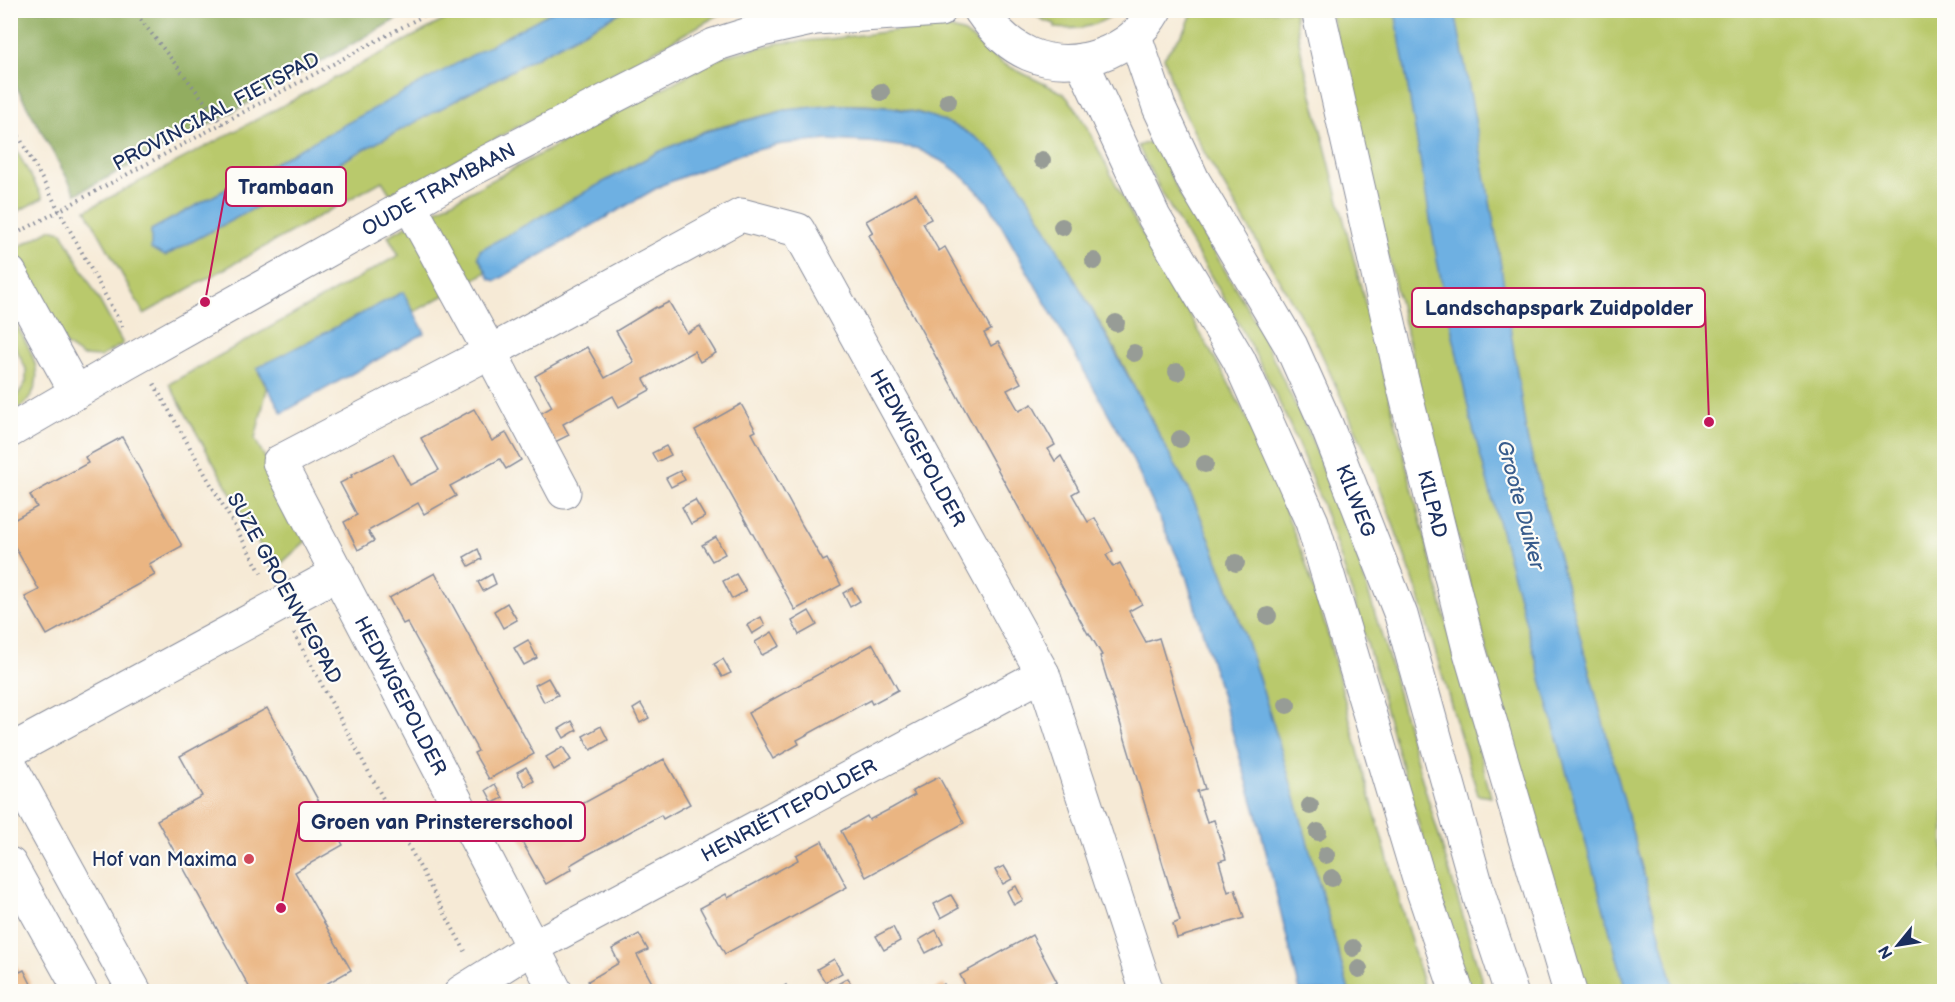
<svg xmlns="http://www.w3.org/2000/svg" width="1955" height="1002" font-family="'Balsamiq Sans',sans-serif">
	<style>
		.green { fill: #b9c96c; stroke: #6a7c65; stroke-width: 1.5 }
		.forest { fill: #92ad60; stroke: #566e5f; stroke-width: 1.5 }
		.water { fill: #6eb0e2; stroke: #4470a0; stroke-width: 1.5 }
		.building { fill: #eab582 }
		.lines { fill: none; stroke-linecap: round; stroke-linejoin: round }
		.minor-casing { stroke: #888c9a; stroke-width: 35 }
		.major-casing { stroke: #888c9a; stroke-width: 35 }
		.path { stroke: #888c9a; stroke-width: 4; stroke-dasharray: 1.5 4.5; stroke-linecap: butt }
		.minor { stroke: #fff; stroke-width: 33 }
		.major { stroke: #fff; stroke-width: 33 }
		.tree { fill: #979c96 }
		.poi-dot { fill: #d1495b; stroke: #fdfcf7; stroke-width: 2 }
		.labels { text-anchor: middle; stroke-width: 4.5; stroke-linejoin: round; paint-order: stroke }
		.street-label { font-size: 20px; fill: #1b2f5e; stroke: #fdfcf7 }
		.poi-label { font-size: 20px; fill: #1b2f5e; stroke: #fdfcf7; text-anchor: end }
		.water-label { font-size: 21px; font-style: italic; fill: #385c8c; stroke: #fdfcf7 }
		.leader { fill: none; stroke: #c2185b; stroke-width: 2 }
		.callout-dot { fill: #c2185b; stroke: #fdfcf7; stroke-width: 2 }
		.callout { fill: #fdfcf7; stroke: #c2185b; stroke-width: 2 }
		.callout-label { font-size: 21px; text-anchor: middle; font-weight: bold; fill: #1b2f5e }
	</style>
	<rect width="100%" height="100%" fill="#fdfcf7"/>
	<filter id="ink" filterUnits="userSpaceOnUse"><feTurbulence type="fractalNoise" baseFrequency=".0167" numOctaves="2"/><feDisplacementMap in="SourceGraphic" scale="12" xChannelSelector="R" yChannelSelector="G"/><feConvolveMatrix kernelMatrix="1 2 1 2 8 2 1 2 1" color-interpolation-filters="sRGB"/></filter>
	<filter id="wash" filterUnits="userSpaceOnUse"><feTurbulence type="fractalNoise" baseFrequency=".008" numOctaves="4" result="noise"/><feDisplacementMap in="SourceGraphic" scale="24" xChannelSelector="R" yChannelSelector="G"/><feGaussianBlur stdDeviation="1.35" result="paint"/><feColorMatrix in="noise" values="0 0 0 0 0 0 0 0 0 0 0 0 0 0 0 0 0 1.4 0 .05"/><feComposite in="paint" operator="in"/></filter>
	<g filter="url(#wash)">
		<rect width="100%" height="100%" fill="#f6ead6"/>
		<!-- green -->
		<g class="green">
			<path d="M461 11H555L151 230 165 256 623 11H730L720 14 392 197 382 181 144 314 86 210Z"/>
			<path d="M1028 11H1118C1097 27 1081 30 1055 28V24L1043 20Z"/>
			<path d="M1193 11H1294L1301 52 1491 797 1478 795 1417 590 1372 466 1317 344 1204 152 1175 93 1164 57 1186 28Z"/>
			<path d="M1330 11H1944V991H1632L1619 962 1626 991H1583L1495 681 1432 440Z"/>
			<path d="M939 25 965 33 1002 63 1063 93 1075 107 1088 129 1131 214 1225 376 1258 440 1305 561 1326 628 1368 789 1425 991H1349L1283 757 1234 602 1198 510 1115 349 1018 182 986 146 962 129 920 113 897 108 866 105H837L786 110 704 131 478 257 487 272 414 312 403 292 257 369 267 389 255 439 308 539 274 570 169 384 399 255 388 236 723 56 779 43 829 39Z"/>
			<path d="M10 139 43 198 11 215H10Z"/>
			<path d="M1154 140 1178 191 1254 319 1311 437 1332 492 1357 556 1388 656 1419 769 1485 991H1469C1448 921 1426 851 1406 781 1374 669 1346 557 1300 449 1283 408 1263 368 1242 330 1208 268 1168 210 1138 146Z"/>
			<path d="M51 229 62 232 123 344 100 357 82 356 66 345 13 250Z"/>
			<path d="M10 314C30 350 58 385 11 414V400L17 396 26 382V369L11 338Z"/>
		</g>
		<!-- forest -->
		<path class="forest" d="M10 11 11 10 411 11 225 116 76 194 11 77Z"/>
		<!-- water -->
		<g class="water">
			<path d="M555 10 623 11 165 256 151 249V230Z"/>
			<path d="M1395 11H1455L1497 240 1527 438 1675 991H1626L1471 421 1437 260Z"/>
			<path d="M837 105C889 104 946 112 987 146 1022 176 1052 241 1076 282 1106 334 1134 387 1162 440 1174 464 1189 488 1199 513 1263 668 1304 831 1349 991H1300L1257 815 1186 576 1124 441 988 202 966 179 947 164 916 148 869 142 828 140 782 144 740 154 662 185 496 281 490 279 478 256 480 250 656 153 704 132 786 110Z"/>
			<path d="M403 292 425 333 282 413 257 368Z"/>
		</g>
		<g id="blocks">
			<!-- building -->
			<g class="building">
				<path d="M916 193 931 219 923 223 939 251 945 247 991 330 984 333 991 346 998 342 1021 383 1007 390 1019 411 1032 404 1055 445 1048 449 1055 461 1061 456 1079 490 1072 494 1088 522 1095 518 1113 551 1106 555 1113 567 1120 563 1142 604 1129 611 1146 642 1159 638 1205 789 1197 791 1207 822 1214 820 1226 859 1219 861 1228 892 1235 889 1244 918 1177 938 1173 924 1180 921 1100 656 1102 655 1089 633 1088 634 869 235 873 233 866 221Z"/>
				<path d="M669 302 687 333 700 326 716 353 700 362 694 351 644 379 650 390 619 407 613 396 563 424 569 435 553 443 538 415 552 407 535 376 587 347 605 378 634 362 616 331 656 307 657 308Z"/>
				<path d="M741 404 756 431 752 433 802 525 823 561 827 559 841 585 795 610 695 430Z"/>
				<path d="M474 409 492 441 506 433 521 460 506 469 500 459 450 486 456 496 424 514 418 503 368 531 374 541 358 550 344 522 357 515 340 483 352 477 351 475 393 454 410 485 439 470 421 438Z"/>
				<path d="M122 437 182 546 149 564 155 575 47 635 25 597 39 590 10 538V522L37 507 30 495 88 463 85 457Z"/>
				<path d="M666 446 671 455 657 462 652 453Z"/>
				<path d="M680 471 685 480 671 487 666 478Z"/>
				<path d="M695 500 705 517 691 524 682 507Z"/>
				<path d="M716 537 725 554 712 561 702 545Z"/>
				<path d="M478 549 482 559 469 566 464 557Z"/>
				<path d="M435 573 534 754 489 779 474 753 478 751 427 658 407 622 403 624 389 598Z"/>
				<path d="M492 574 496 584 483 591 478 582Z"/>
				<path d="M736 574 746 591 732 599 723 581Z"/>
				<path d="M852 588 860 601 850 607 843 593Z"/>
				<path d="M507 603 517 620 503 628 494 611Z"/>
				<path d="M809 611 817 625 799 635 792 621Z"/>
				<path d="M761 617 765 626 752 634 747 625Z"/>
				<path d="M772 632 780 646 762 655 755 642Z"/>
				<path d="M528 640 537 658 524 665 514 648Z"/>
				<path d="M873 644 898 690 872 704 870 700 797 740 799 744 773 759 748 713Z"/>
				<path d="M723 659 731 673 722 677 714 664Z"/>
				<path d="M548 678 558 695 544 702 535 685Z"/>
				<path d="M641 704 649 718 640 723 633 709Z"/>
				<path d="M267 708 343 845 295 872 351 970 312 992H252L157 820 202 796 180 756Z"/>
				<path d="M572 721 577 730 564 738 559 729Z"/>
				<path d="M601 726 608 740 591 750 583 736Z"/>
				<path d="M563 747 571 760 554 770 546 757Z"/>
				<path d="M664 759 690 804 663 819 661 815 587 855 570 865 572 869 546 884 520 838Z"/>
				<path d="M526 767 534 781 525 786 517 772Z"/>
				<path d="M939 777 964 823 866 877 841 831 867 816 869 820 892 808 915 795 912 791Z"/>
				<path d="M495 784 503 798 493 803 486 790Z"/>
				<path d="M822 841 847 887 725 954 700 908 726 894 728 898 798 860 796 855Z"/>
				<path d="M1004 866 1012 879 1003 884 995 870Z"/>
				<path d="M1016 886 1023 900 1014 905 1007 891Z"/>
				<path d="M951 895 959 908 941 918 934 904Z"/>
				<path d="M893 927 900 941 884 950 876 936Z"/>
				<path d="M936 930 943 944 926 953 919 940Z"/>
				<path d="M639 934 648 950 637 955 657 992H593L588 981 619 963 612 949Z"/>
				<path d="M1032 935 1057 982 1042 990 1043 992H969L960 975Z"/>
				<path d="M10 946 16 957 13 959 20 972 24 970 31 984 28 986 31 992H10Z"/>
				<path d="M834 959 842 973 825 982 817 969Z"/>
				<path d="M848 978 855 992H833L831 988Z"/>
				<path d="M944 984 948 992H930Z"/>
				<path d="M786 985 789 992H776Z"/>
			</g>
		</g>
	</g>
	<g filter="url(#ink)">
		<use href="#blocks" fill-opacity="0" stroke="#888c9a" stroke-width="1.5"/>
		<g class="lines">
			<defs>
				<g id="minor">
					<path id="s1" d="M1318 10 1402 380 1469 649 1570 992"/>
					<path id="s2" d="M409 204 490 352 279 462 556 992"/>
					<path d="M10 273 76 392"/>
					<path id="s3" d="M10 431 125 364 471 170 714 45 762 30 816 18 940 10"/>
					<path id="s4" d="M564 492 490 352 741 215 798 230 1043 674 1147 992"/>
					<path d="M10 751 338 573"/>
					<path d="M10 765 135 992"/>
					<path d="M10 864 81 992"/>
					<path id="s5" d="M461 992 533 947 1043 674"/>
				</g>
				<g id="major">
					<path d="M980 10C993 29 1008 45 1029 54 1074 73 1131 53 1155 10"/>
					<path id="s6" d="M1135 36 1159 107 1193 180 1291 346 1326 424 1401 615 1480 898 1511 992"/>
					<path d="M1081 60 1154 217 1239 360 1312 522 1418 876 1457 992"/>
				</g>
			</defs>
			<!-- minor casing -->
			<use href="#minor" class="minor-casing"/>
			<!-- major casing -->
			<use href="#major" class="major-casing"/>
			<!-- path -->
			<g class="path">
				<path d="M133 10 223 125"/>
				<path d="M10 120 123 328"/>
				<path d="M10 237 434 10"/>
				<path d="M10 362 13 372 10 379"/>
				<path d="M154 384 263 576"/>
				<path d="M294 633 465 951"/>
			</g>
			<!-- minor -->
			<use href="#minor" class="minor"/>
			<!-- major -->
			<use href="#major" class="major"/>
		</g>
		<!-- trees -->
		<g class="tree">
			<circle cx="881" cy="92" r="9"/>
			<circle cx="948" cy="101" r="9"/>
			<circle cx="1042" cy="160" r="9"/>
			<circle cx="1062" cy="227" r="9"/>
			<circle cx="1094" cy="261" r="9"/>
			<circle cx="1116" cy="323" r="9"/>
			<circle cx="1134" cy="353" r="9"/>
			<circle cx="1177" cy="372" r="9"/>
			<circle cx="1180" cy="439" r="9"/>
			<circle cx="1205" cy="464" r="9"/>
			<circle cx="1236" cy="563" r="9"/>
			<circle cx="1268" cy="616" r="9"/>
			<circle cx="1287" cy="705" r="9"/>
			<circle cx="1310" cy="806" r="9"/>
			<circle cx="1318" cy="832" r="9"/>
			<circle cx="1326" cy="855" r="9"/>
			<circle cx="1332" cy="878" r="9"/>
			<circle cx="1353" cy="948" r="9"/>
			<circle cx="1359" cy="969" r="9"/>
		</g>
	</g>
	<!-- markers -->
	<circle class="poi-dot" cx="249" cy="859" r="6"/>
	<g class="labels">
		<!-- street labels -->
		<g class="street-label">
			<text transform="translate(216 111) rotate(-28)" y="7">PROVINCIAAL FIETSPAD</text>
			<text dy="7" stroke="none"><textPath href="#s3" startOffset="492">OUDE TRAMBAAN</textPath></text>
			<text dy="7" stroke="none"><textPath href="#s4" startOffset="752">HEDWIGEPOLDER</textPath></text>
			<text dy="7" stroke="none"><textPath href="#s6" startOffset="516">KILWEG</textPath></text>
			<text dy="7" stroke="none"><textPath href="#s1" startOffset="507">KILPAD</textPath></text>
			<text transform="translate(285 588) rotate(61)" y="7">SUZE GROENWEGPAD</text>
			<text dy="7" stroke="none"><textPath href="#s2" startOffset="670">HEDWIGEPOLDER</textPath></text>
			<text dy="7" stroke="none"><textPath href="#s5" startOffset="375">HENRIËTTEPOLDER</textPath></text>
		</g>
		<!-- poi labels -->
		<g class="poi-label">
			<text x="237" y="866">Hof van Maxima</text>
		</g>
		<!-- water labels -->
		<g class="water-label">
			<text transform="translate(1521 505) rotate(75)" y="7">Groote Duiker</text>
		</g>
	</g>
	<!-- callouts -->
	<path class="leader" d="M205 302L226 187M1709 422L1705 307M281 908L299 821"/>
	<g class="callout-dot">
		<circle cx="205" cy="302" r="6"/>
		<circle cx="1709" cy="422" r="6"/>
		<circle cx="281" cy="908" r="6"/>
	</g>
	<g class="callout">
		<rect x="226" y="167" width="120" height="39" rx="6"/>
		<rect x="1412" y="288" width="293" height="39" rx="6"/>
		<rect x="299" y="802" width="286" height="39" rx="6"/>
	</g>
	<g class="callout-label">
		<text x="286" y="194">Trambaan</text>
		<text x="1559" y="315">Landschapspark Zuidpolder</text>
		<text x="442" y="829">Groen van Prinstererschool</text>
	</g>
	<!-- margin -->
	<rect width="1955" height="1002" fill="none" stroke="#fdfcf7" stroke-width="36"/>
	<!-- north arrow -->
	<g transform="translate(1898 945) rotate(240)" stroke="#fdfcf7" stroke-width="4.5" paint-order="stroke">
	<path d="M0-4.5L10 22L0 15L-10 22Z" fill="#1b2f5e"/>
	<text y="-9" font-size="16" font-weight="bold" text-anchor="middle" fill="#1b2f5e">N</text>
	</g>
</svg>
